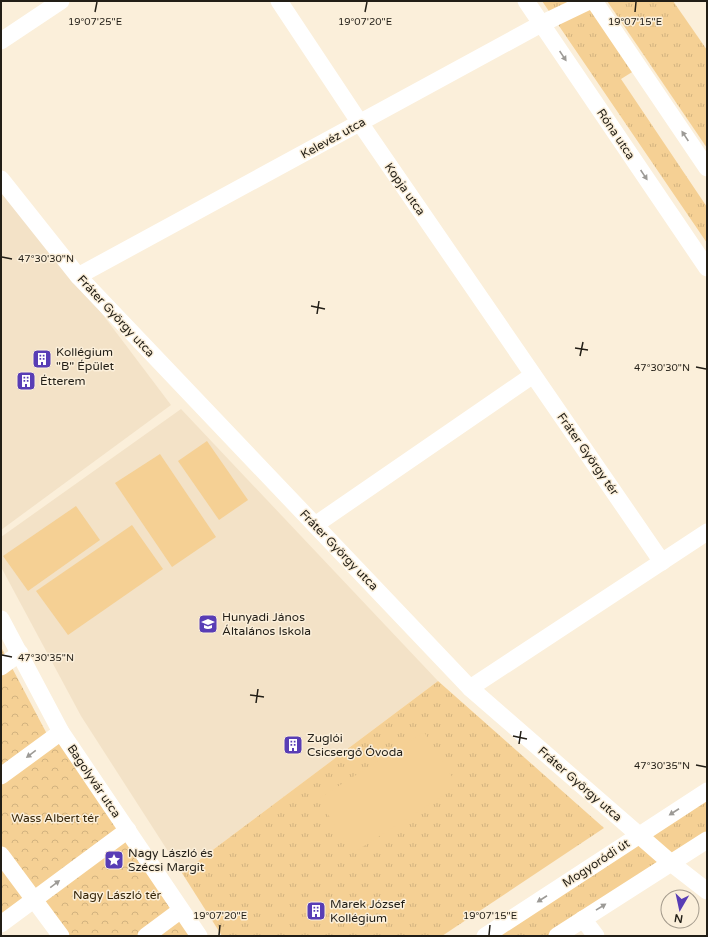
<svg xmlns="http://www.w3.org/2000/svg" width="708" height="937" font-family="'Varela Round',sans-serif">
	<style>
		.built { fill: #f3e2c7 }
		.grass { fill: url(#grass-tufts) }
		.park { fill: url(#park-crowns) }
		.pitch { fill: #f5d094 }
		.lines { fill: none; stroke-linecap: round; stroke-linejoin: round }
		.minor { stroke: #fff; stroke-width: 17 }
		.oneway { fill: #9c9a96 }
		.ticks { fill: none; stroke: #221e16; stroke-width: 1.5 }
		.labels { text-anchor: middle; stroke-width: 3; stroke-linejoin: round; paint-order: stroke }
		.street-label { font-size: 12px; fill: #221e16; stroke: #fbefda }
		.poi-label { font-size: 12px; fill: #221e16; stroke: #fbefda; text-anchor: start }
		.park-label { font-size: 12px; fill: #36260a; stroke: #fbefda }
		.ticks-label { font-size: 10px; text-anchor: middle; fill: #221e16; stroke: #fbefda; stroke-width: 3; stroke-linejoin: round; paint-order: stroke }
	</style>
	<defs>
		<pattern id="grass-tufts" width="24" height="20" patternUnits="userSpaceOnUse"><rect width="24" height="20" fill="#f5d094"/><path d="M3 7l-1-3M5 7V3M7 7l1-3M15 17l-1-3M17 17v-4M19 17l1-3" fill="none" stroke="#d2b27f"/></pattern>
		<pattern id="park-crowns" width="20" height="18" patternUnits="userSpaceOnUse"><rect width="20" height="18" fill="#f5d094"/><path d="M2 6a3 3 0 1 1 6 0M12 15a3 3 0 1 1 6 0" fill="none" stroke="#d2b27f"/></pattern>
	</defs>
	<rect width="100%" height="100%" fill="#fbefda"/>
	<!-- built -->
	<g class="built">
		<path d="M1 180 171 405 1 530Z"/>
		<path d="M181 409 438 681 182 873 81 716 1 567V537Z"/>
	</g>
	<!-- grass -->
	<g class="grass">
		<path d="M542 1H590L637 69 621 79 707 207V243Z"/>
		<path d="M607 1H673L707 50V148Z"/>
		<path d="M438 681 604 828 442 936H222L182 873Z"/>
		<path d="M707 791V840L557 936H485Z"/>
	</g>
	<!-- park -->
	<g class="park">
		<path d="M1 647 48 736 1 771Z"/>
		<path d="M61 732 128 830 1 924V777Z"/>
		<path d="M128 836 195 936H66L41 901Z"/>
	</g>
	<!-- pitch -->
	<g class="pitch">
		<path d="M207 441 248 500 219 520 178 461Z"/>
		<path d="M160 454 216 537 172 567 115 483Z"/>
		<path d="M76 506 100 540 28 591 3 556Z"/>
		<path d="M132 525 163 569 68 635 36 591Z"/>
		<path d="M424 732 458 786 353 853 318 799Z"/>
	</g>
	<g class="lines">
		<!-- minor -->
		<g class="minor">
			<path d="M279 1 360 123 662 562"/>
			<path d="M526 1 707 268"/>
			<path d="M594 1 707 168"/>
			<path d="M1 41 61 1"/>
			<path d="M1 179 78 276 470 688 671 863 707 891"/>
			<path d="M78 276 541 24 589 1"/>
			<path d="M315 525 533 375"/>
			<path d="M1 619 61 732 199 936"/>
			<path d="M1 667 20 653"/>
			<path d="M470 688 707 532"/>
			<path d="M1 776 61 732"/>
			<path d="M1 855 61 936"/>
			<path d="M583 919 596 936"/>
			<path d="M1 924 128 830"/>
			<path d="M146 936 181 910"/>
			<path d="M485 936 707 791"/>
			<path d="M557 936 707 840"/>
		</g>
	</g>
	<!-- one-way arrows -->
	<defs><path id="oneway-solid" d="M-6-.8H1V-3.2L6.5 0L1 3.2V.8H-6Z"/></defs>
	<g class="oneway">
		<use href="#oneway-solid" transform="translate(563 56) rotate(56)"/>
		<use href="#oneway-solid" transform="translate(685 136) rotate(-124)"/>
		<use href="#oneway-solid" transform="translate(644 175) rotate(56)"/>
		<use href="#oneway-solid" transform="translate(31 754) rotate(143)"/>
		<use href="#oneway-solid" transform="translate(674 812) rotate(147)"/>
		<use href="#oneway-solid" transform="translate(55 884) rotate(-37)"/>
		<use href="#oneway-solid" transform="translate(542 899) rotate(147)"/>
		<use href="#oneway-solid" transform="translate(601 907) rotate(-32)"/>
	</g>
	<!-- ticks -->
	<path class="ticks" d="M95 12 97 2M365 12 367 2M635 12 636 2M2 257 12 259M311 306 325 309M317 314 319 301M575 348 588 350M580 356 583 342M696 367 706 369M2 655 12 657M250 695 264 697M256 703 258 689M513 736 527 739M519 744 521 731M696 765 706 767M219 935 220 925M489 935 490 925"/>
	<!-- icons -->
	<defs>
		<symbol id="building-square" viewBox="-11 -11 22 22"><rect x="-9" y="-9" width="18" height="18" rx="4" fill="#583db5" stroke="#fbefda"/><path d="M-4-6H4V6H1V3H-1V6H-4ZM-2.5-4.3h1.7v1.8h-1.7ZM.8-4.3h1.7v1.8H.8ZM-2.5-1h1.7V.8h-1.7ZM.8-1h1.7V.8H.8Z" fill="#fff"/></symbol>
		<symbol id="school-square" viewBox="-11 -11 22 22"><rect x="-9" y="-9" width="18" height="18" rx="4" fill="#583db5" stroke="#fbefda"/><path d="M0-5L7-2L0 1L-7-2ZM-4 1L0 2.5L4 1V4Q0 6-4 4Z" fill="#fff"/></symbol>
		<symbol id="sight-square" viewBox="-11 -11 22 22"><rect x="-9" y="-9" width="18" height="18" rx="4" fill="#583db5" stroke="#fbefda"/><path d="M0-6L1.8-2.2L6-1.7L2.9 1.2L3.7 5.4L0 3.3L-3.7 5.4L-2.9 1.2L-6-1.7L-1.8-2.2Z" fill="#fff"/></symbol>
	</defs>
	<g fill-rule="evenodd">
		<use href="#building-square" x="31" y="348" width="22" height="22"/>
		<use href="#building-square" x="15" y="370" width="22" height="22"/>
		<use href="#school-square" x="197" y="613" width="22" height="22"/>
		<use href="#building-square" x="282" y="734" width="22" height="22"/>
		<use href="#sight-square" x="103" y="849" width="22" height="22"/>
		<use href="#building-square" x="305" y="900" width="22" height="22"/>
	</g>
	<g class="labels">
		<!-- street labels -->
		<g class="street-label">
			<text transform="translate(616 134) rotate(56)" y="4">Róna utca</text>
			<text transform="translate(333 138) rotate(-29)" y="4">Kelevéz utca</text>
			<text transform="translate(405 189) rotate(55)" y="4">Kopja utca</text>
			<text transform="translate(116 316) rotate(47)" y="4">Fráter György utca</text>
			<text transform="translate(588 454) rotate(55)" y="4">Fráter György tér</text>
			<text transform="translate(339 550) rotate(46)" y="4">Fráter György utca</text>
			<text transform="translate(94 781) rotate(56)" y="4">Bagolyvár utca</text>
			<text transform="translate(580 784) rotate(41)" y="4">Fráter György utca</text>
			<text transform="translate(596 863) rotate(-33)" y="4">Mogyoródi út</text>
		</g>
		<!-- poi labels -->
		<g class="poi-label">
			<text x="56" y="356">Kollégium<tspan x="56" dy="14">"B" Épület</tspan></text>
			<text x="40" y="385">Étterem</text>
			<text x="222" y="621">Hunyadi János<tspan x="222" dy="14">Általános Iskola</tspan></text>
			<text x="307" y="742">Zuglói<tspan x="307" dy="14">Csicsergő Óvoda</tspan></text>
			<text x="128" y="857">Nagy László és<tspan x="128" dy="14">Szécsi Margit</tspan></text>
			<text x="330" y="908">Marek József<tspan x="330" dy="14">Kollégium</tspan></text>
		</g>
		<!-- park labels -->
		<g class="park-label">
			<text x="55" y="822">Wass Albert tér</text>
			<text x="117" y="899">Nagy László tér</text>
		</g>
	</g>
	<g class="ticks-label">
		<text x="95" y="25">19°07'25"E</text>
		<text x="365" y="25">19°07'20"E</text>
		<text x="635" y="25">19°07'15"E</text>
		<text x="46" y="262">47°30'30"N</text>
		<text x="662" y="371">47°30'30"N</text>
		<text x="46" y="661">47°30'35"N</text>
		<text x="662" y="769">47°30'35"N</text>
		<text x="220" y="919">19°07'20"E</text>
		<text x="490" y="919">19°07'15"E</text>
	</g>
	<!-- border -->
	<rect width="708" height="937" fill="none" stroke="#221e16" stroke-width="4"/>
	<!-- north arrow -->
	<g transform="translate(680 909) rotate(189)"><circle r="19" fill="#fbefda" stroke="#a49b8c"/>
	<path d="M0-3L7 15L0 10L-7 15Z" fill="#583db5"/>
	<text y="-6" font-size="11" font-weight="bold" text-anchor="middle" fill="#221e16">N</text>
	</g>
</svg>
